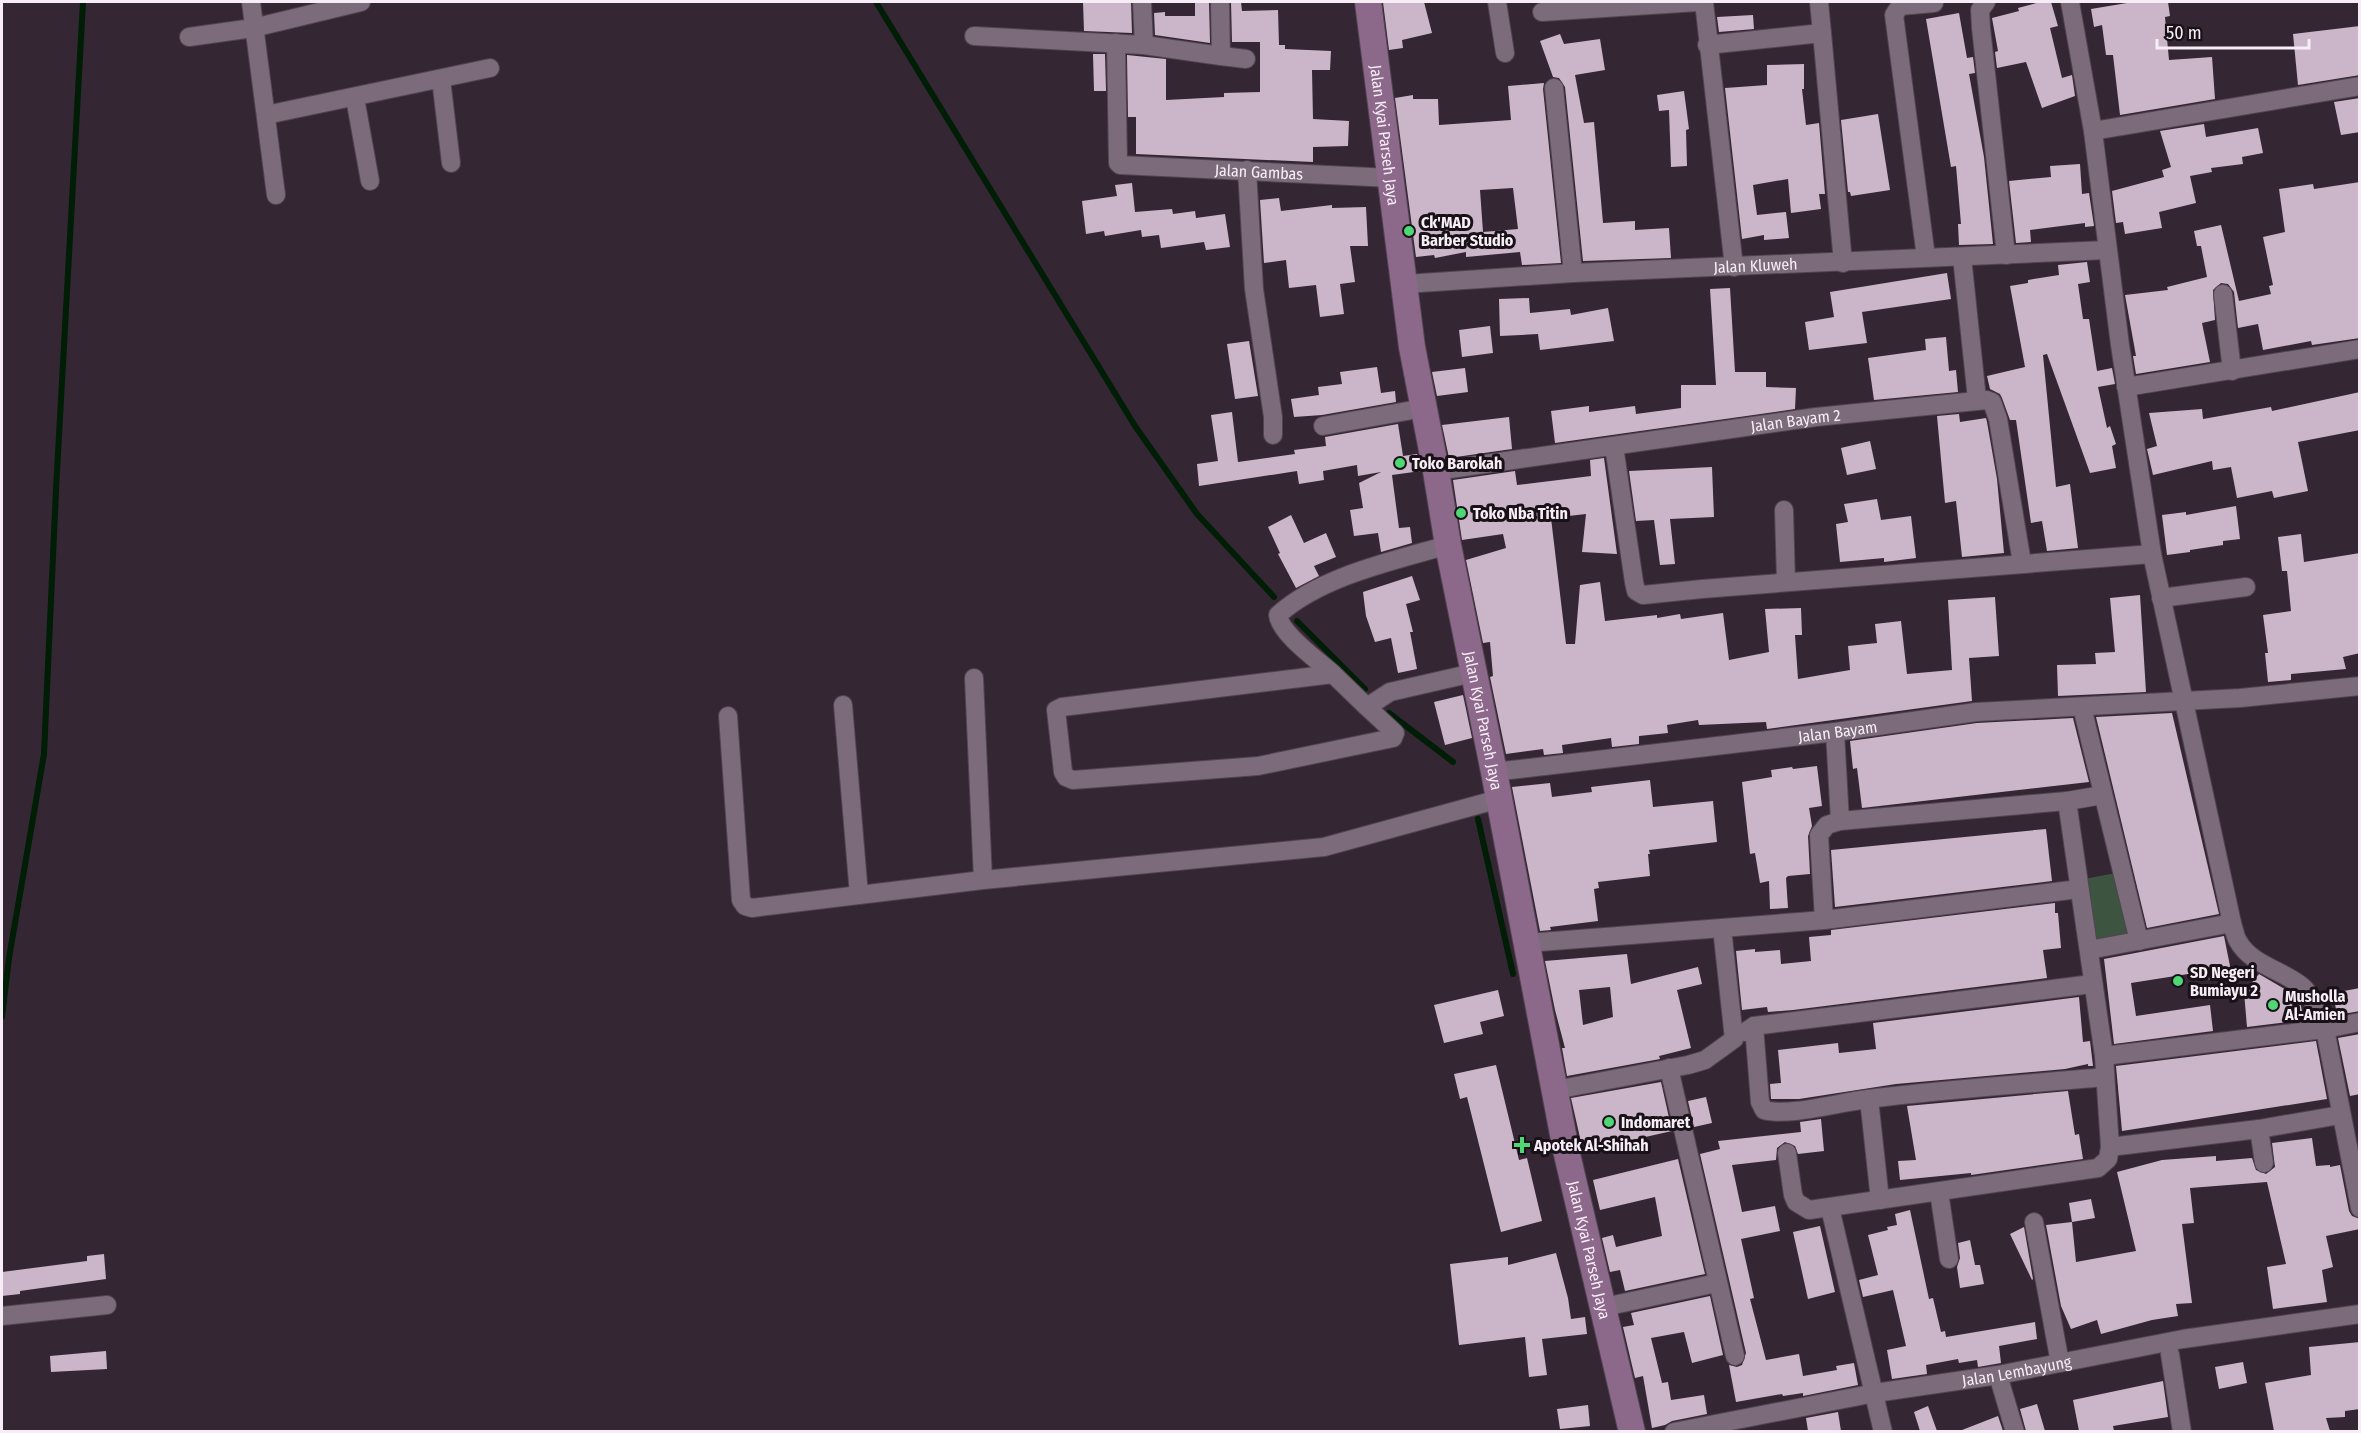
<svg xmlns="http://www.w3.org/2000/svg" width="2361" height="1433" font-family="'Fira Sans Condensed',sans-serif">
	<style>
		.green { fill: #3c5440 }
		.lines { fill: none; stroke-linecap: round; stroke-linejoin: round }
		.stream { stroke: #001d06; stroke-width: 6 }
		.building { fill: #cab6c8; fill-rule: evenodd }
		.minor-casing { stroke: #514450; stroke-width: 20 }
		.secondary-casing { stroke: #514450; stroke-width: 28 }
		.minor { stroke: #7c6b7b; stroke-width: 18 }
		.secondary { stroke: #8c688a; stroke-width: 26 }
		.poi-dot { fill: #4fd675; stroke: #181218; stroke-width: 2 }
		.labels { text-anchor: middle; stroke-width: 6; stroke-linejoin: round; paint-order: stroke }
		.street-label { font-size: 16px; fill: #f7edf6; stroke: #181218 }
		.poi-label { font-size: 16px; font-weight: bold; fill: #f7edf6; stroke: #181218; text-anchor: start }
	</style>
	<rect width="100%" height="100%" fill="#352634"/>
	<!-- green -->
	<path class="green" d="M2116 873 2133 936 2093 944 2084 879Z"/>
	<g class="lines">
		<!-- stream -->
		<g class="stream">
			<path d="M876 2 1135 426 1197 514 1274 597"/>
			<path d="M1297 621 1365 689"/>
			<path d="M1389 713 1453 762"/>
			<path d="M1478 819 1513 974"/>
			<path d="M2 1017 9 958 44 754 56 490 83 2"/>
		</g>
	</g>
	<!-- building -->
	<g class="building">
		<path d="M1083 2H1131L1132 33 1084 31Z"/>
		<path d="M1195 2H1209L1210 43 1155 35 1154 13 1165 12V16H1195Z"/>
		<path d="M1231 2H1241L1242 11 1278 10 1279 45H1285V49L1331 51 1330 70H1312L1313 119 1349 121 1348 146 1313 147V162L1136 154V117H1128L1127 55 1166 59V100L1224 97V93L1260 92V42H1232Z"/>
		<path d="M1383 2H1424L1432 33 1402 40 1403 48 1389 50Z"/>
		<path d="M2040 2H2051L2058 26 2050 28 2062 78 2072 75 2075 96 2042 108 2026 62 1997 68 1995 52 1998 51 1992 18 2019 11 2018 8Z"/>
		<path d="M2133 2H2168L2170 16 2165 17 2169 60 2212 57 2215 99 2120 115 2113 55H2106L2102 25 2094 27 2091 9Z"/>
		<path d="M1959 13 1967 58 1973 57 1975 73 1969 74 1984 157 1993 244 1959 245 1958 224H1961L1956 166 1951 167 1926 19Z"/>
		<path d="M1753 15 1754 29 1719 32 1717 17Z"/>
		<path d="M2360 26V75L2298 85 2293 34Z"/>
		<path d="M1560 34 1564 44 1600 39 1605 70 1575 75 1584 123 1594 122 1603 223 1635 221V230L1669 228 1671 258 1583 261 1565 87 1559 78 1553 77 1540 41Z"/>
		<path d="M1093 54H1105L1106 91H1094Z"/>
		<path d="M1804 64V89H1802L1806 125 1819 123 1825 194H1819L1821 209 1791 213 1788 179 1753 185 1757 215 1786 212 1789 238 1764 240V235L1742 239 1725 88 1767 85V65Z"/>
		<path d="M1544 83 1543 89 1561 263 1522 265 1520 252 1466 257V252L1435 258 1434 255 1416 257 1395 98 1413 95V99H1438L1439 125 1511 120 1508 86ZM1513 188 1518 229 1483 232 1480 190Z"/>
		<path d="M1684 91 1689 129 1686 130 1687 166 1671 167 1669 110 1659 111 1657 95Z"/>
		<path d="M2360 98V132L2341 135 2334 102Z"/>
		<path d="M1878 114 1890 190 1851 196 1850 192H1848L1841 120Z"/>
		<path d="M2204 124 2206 137 2258 128 2263 153 2242 157 2243 164 2211 168 2212 172 2190 176 2196 203 2159 212 2162 228 2125 234 2123 222 2116 223 2112 191 2164 177 2162 170 2171 167 2160 131Z"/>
		<path d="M2080 164 2082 194 2089 193 2094 226 2085 227V223L2030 230 2031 242 2016 243 2009 181 2051 177 2050 166Z"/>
		<path d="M2360 182V338L2312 345 2311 341 2263 350 2258 324 2238 328 2234 292 2228 284 2221 283 2213 290 2215 320 2202 323 2210 362 2136 374 2133 356H2136L2125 295 2168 290 2167 287 2207 277 2201 246H2197L2194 231 2221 225 2239 301 2271 294 2269 286 2273 285 2263 237 2285 232 2279 189 2313 184 2314 189Z"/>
		<path d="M1132 183 1135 212 1172 209 1173 214 1195 211 1196 218 1225 214 1230 247 1206 250 1204 242 1161 248 1159 235 1142 237 1141 230 1105 236 1104 231 1086 234 1082 201 1117 196 1115 185Z"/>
		<path d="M1279 198 1281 211 1332 205V208L1366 207 1368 246H1350L1355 282 1340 284 1344 314 1320 317 1316 285 1289 288 1286 260 1264 263 1260 200Z"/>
		<path d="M2087 262 2090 282 2078 284 2083 319H2089L2097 371 2112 368 2115 384 2098 387 2107 428 2110 426 2116 444 2112 446 2116 468 2090 473 2047 354 2043 355 2056 487 2070 484 2078 548 2047 551 2042 521 2031 523 2016 420H2010L2002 398 2000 394 1990 389 1987 376 2025 367 2010 286 2028 283V280L2059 275 2058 265Z"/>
		<path d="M1947 273 1951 299 1862 312 1867 343 1809 350 1805 322 1834 317 1830 292Z"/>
		<path d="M1730 288 1735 372H1766V387L1796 388 1795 409 1555 443 1551 411 1589 406V412L1635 406 1636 414 1681 408V385H1716L1710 289Z"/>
		<path d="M1529 298 1530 313 1570 309 1571 315 1608 308 1614 341 1540 350 1538 334 1500 336 1499 299Z"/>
		<path d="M1490 326 1493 353 1462 357 1459 330Z"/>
		<path d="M1946 337 1949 371 1956 370 1958 392 1874 400 1868 358 1926 350 1925 339Z"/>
		<path d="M1249 341 1258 396 1235 399 1227 344Z"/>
		<path d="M1377 367 1381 393 1395 391 1396 402 1322 415 1294 417 1291 399 1319 395 1318 387 1342 384 1340 372Z"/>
		<path d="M1465 368 1468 392 1437 396 1432 372Z"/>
		<path d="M2360 392V430L2298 442 2308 491 2274 498 2272 491 2237 498 2231 467 2213 470 2212 461 2153 475 2147 449 2157 446 2149 413 2202 409 2203 419 2271 407 2272 411Z"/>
		<path d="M1232 412 1238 462 1295 454 1294 450 1326 446 1325 437 1398 424 1403 456 1417 454 1421 471 1392 475 1399 528 1410 527 1412 543 1381 552 1378 533 1354 536 1350 510 1363 508 1359 483 1381 472 1358 476 1357 465 1323 471 1324 480 1299 484 1297 471 1199 486 1197 464 1218 461 1211 415Z"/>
		<path d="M1959 414 1960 422 1986 418 1987 422 1997 479 2004 553 1962 557 1956 501 1945 503 1937 416Z"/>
		<path d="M1509 417 1512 449 1449 458 1442 425Z"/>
		<path d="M1870 441 1876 469 1847 475 1841 448Z"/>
		<path d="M1604 458 1617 554 1582 552 1586 514 1551 518 1566 644H1575L1580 585 1600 582 1605 621 1657 615V618L1680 614 1681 619 1723 613 1729 660 1769 652 1765 609 1801 608 1802 635H1795L1798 679 1850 670 1848 646 1877 643 1875 624 1901 621 1907 674 1952 670 1948 600 1995 597 1999 656 1969 658 1972 701 1767 729 1766 722 1699 725 1698 720 1667 725 1668 733 1639 736V744L1612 747 1611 738 1562 745 1563 753 1544 755 1543 749 1506 754 1490 677 1493 676 1490 642 1483 643 1466 560 1506 548 1503 534 1462 540 1453 480 1515 471 1517 485 1591 476 1590 460Z"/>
		<path d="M1712 467 1714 517 1670 519 1675 564 1660 565 1654 520 1636 521 1629 471Z"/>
		<path d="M1877 499 1881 520 1911 516 1916 558 1884 562V558L1840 562 1836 524 1848 522 1844 504Z"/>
		<path d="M2236 506 2240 539 2223 541V545L2190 550V552L2167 555 2162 515 2186 512V515Z"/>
		<path d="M1291 515 1304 543 1326 533 1336 557 1314 566 1319 576 1296 588 1278 554 1280 553 1268 527Z"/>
		<path d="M2301 534 2304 562 2360 553V653L2343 657 2346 669 2291 674V680L2268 682 2265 653H2268L2263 615 2291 611 2287 571H2282L2278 537Z"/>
		<path d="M1412 576 1420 600 1406 604 1413 632H1410L1417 669 1398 673 1391 638 1375 642 1366 616 1363 592Z"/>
		<path d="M2140 595 2146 692 2058 696 2057 665 2096 664 2095 653 2115 652 2110 598Z"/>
		<path d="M1463 695 1472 738 1445 745 1434 702Z"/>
		<path d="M2172 713 2219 914 2147 928 2096 717Z"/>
		<path d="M2073 718 2089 782 1862 808 1857 768 1853 769 1850 741 1977 723Z"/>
		<path d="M1817 766 1822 806 1809 808 1812 826 1808 836 1810 874 1788 876 1786 878 1788 908 1770 909 1769 881 1760 883 1755 853 1750 854 1742 782 1772 777 1771 770 1792 767 1793 769Z"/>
		<path d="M1650 780 1653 807 1713 801 1717 842 1649 850 1650 854H1648L1650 876 1598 882 1599 888 1594 889 1598 921 1550 927 1551 930 1540 931 1512 787 1550 783 1552 797 1592 792 1591 787Z"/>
		<path d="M2046 829 2052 881 1835 907 1831 850Z"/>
		<path d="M2055 903V913H2058L2061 948 2043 950 2047 978 1793 1010 1768 1012 1767 1007 1742 1010 1736 951 1755 949V952L1780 950 1781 964 1811 961 1809 937 1831 935V930Z"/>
		<path d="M2224 936 2232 976 2209 980 2207 971 2131 983 2136 1016 2210 1005 2213 1031 2114 1044 2104 959Z"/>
		<path d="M1627 954 1631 984 1698 967 1702 984 1677 990 1691 1048 1659 1056 1660 1059 1567 1076 1562 1048H1565L1555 1010 1545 961ZM1610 987 1613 1017 1583 1025 1579 990Z"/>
		<path d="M2259 974 2295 995 2300 1002 2304 1020 2247 1027 2244 992Z"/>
		<path d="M2360 988V1011L2337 1015 2333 993Z"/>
		<path d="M1498 990 1504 1016 1480 1022 1483 1034 1444 1043 1434 1005Z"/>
		<path d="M2079 997 2083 1042 2090 1041 2093 1066H2088V1064L2065 1069 1896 1084 1799 1099H1771L1770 1084 1781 1083 1778 1050 1838 1043 1839 1053 1876 1049 1873 1023Z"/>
		<path d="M2360 1034V1094L2350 1096 2338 1038Z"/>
		<path d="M2316 1041 2327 1099 2122 1131 2116 1066Z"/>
		<path d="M1496 1065 1519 1160 1527 1158 1542 1221 1501 1232 1467 1097 1460 1099 1454 1074Z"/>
		<path d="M1661 1082 1672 1131 1583 1151 1571 1098Z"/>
		<path d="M2068 1091 2075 1135 2079 1134 2083 1159 1971 1175V1173L1900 1180 1898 1161 1916 1160 1907 1106Z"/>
		<path d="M1706 1097 1712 1123 1694 1127 1688 1101Z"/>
		<path d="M1821 1119 1824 1151 1798 1154 1795 1146 1785 1142 1777 1148 1776 1160 1732 1165 1742 1212 1775 1206 1780 1231 1741 1239 1754 1298 1750 1299 1766 1360 1799 1354 1803 1376 1837 1370 1836 1366 1854 1363 1858 1385 1803 1396V1393L1783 1396 1782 1394 1736 1402 1729 1365 1737 1367 1742 1365 1746 1353 1700 1154 1720 1149 1718 1141 1801 1132 1800 1122Z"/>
		<path d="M2312 1138 2316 1166 2330 1165V1167L2340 1165 2349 1211 2352 1216 2360 1219V1229L2326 1236 2333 1267 2322 1270 2327 1302 2273 1309 2267 1267 2286 1264 2267 1182 2190 1188 2194 1223 2182 1224 2192 1303 2176 1304 2178 1316 2152 1320 2101 1334 2097 1320 2071 1329 2061 1306 2046 1225 2072 1222 2076 1262 2136 1251 2117 1172 2162 1160 2216 1156V1161L2252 1158 2256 1170 2266 1174 2275 1167 2272 1143Z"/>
		<path d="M1678 1159 1705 1274 1625 1291 1620 1270 1610 1272 1602 1238 1613 1235 1616 1247 1662 1236 1655 1197 1600 1210 1593 1180Z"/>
		<path d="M2091 1199 2095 1218 2072 1222 2069 1203Z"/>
		<path d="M1910 1210 1929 1299 1933 1298 1941 1332 1945 1331 1946 1337 2035 1322 2037 1339 1999 1346 2001 1363 1978 1367 1977 1360 1959 1363 1958 1359 1926 1365 1927 1374 1892 1379 1887 1350 1906 1346 1893 1290 1863 1297 1859 1280 1878 1275 1868 1235 1888 1230 1887 1227 1897 1225 1895 1214Z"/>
		<path d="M1820 1226 1835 1292 1808 1299 1793 1232Z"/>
		<path d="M2024 1227 2033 1279 2032 1280 2010 1234Z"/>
		<path d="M1970 1240 1975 1265H1980L1984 1284 1960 1288 1957 1267 1960 1258 1958 1243Z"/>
		<path d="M1556 1253 1568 1298 1571 1319 1585 1317 1587 1334 1542 1339 1547 1375 1529 1377 1525 1337 1459 1345 1450 1264 1508 1257V1265Z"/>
		<path d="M104 1254 106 1279 20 1291V1294L2 1296V1272L87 1261V1256Z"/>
		<path d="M1710 1296 1723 1355 1692 1363 1684 1332 1651 1338 1662 1383 1668 1382 1671 1400 1704 1395 1707 1414 1672 1421 1665 1425 1652 1428 1643 1376 1635 1378 1623 1327 1634 1325 1631 1313Z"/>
		<path d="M2360 1342V1409L2345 1411V1417L2326 1418 2330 1431H2274L2265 1383 2311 1375 2309 1347Z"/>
		<path d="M106 1351 107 1369 51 1372 50 1356Z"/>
		<path d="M2243 1362 2247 1383 2219 1389 2215 1367Z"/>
		<path d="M2163 1381 2168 1417 2113 1426 2114 1431H2079L2073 1400Z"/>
		<path d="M2037 1404 2045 1431H2026L2020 1409Z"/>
		<path d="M1588 1405 1590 1426 1560 1429 1557 1409Z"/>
		<path d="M1928 1406 1937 1431H1920L1914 1412Z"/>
		<path d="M1838 1412 1841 1431H1808L1806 1418Z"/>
		<path d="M1998 1416 2003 1431H1962V1430Z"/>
	</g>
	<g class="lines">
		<defs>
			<g id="minor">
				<path d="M251 2 276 195"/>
				<path d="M1142 2 1144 45"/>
				<path d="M1497 2 1505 53"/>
				<path d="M1704 2 1734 267"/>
				<path d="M1819 2 1822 33"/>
				<path d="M1986 2 1980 10 1981 28 2006 255"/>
				<path d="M2070 2 2093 131 2120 345 2152 554 2232 923C2234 929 2235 936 2238 941 2251 965 2283 970 2303 987 2314 998 2319 1015 2325 1029L2360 1208"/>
				<path d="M1542 12 1698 2"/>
				<path d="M974 36 1144 45 1221 56 1220 2"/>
				<path d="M189 37 253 28 361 2"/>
				<path id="s1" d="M1116 43 1118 163 1120 165 1392 178"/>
				<path d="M1707 45 1822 33 1843 263"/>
				<path d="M1221 56 1246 59"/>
				<path d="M441 79 451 163"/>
				<path d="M1554 88 1573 273"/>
				<path d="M355 98 370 181"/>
				<path d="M266 115 490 68"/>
				<path d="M2093 131 2360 86"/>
				<path d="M1247 170 1254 289 1273 417V435"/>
				<path d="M1926 257 1894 15 1900 6 1934 3"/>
				<path d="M1962 257 1977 399"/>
				<path id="s2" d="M1405 284 1573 273 2107 250"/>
				<path d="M2223 294 2232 371"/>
				<path d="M2126 387 2360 349"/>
				<path d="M1323 426 1424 408"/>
				<path d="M1614 446 1634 582 1636 591 1643 595 1702 589 2152 554"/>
				<path id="s3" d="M1436 471 1816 417 1987 400 1992 402 1998 419 2022 563"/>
				<path d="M1784 510 1786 582"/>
				<path d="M2161 598 2246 587"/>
				<path d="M1333 674C1319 661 1280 634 1278 615 1321 576 1393 561 1448 545"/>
				<path d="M974 678 983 880"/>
				<path d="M843 705 859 895"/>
				<path d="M1367 707 1333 674 1062 707 1056 710 1063 772 1066 777 1073 780 1258 766 1393 738 1395 733 1367 707 1390 692 1473 673"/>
				<path d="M2082 707 2139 941"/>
				<path d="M728 716 741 900 745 906 752 908 983 880 1324 847 1499 799"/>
				<path d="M1835 732 1840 821"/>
				<path id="s4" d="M1494 772 1835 732 1976 712 2240 698 2360 686"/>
				<path d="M2067 801 2104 1056 2110 1147 2259 1129 2340 1115"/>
				<path d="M1824 920 1819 835 1827 825 1840 821 2067 801 2103 795"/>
				<path d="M1527 943 1722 928"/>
				<path d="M2089 950 2232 923"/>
				<path d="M1754 1026 1760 1102 1764 1110C1789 1117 1841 1102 1868 1099 1947 1089 2027 1084 2105 1077"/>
				<path d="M1745 1032 1754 1026 2092 984"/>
				<path d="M2104 1056 2325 1029 2360 1022"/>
				<path d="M1669 1068 1735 1356"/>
				<path d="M1555 1090 1688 1065 1705 1060 1734 1039 1722 928 1824 920 2079 889"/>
				<path d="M1869 1099 1880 1200"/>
				<path d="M2259 1129 2264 1163"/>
				<path d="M1787 1153 1793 1195 1796 1202 1809 1210 2098 1168 2108 1159 2110 1147"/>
				<path d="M1939 1192 1949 1259"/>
				<path d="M1830 1208 1883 1432"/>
				<path d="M2034 1222 2060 1363"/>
				<path d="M1604 1307 1717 1283"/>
				<path d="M2 1316 107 1305"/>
				<path d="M2170 1354 2182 1432"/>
				<path d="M1998 1375 2015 1432"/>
				<path id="s5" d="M1674 1432 1875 1393 1998 1375 2183 1339 2360 1314"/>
			</g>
			<g id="secondary">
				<path id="s6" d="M1368 2 1412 347 1436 471 1448 545 1494 772 1566 1150 1632 1432"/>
			</g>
		</defs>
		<!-- minor casing -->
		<use href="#minor" class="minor-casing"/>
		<!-- secondary casing -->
		<use href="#secondary" class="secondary-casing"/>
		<!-- minor -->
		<use href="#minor" class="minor"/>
		<!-- secondary -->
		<use href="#secondary" class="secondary"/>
	</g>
	<!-- markers -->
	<g class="poi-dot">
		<circle cx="1409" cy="231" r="6"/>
		<circle cx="1400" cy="463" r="6"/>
		<circle cx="1461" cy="513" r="6"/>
		<circle cx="2178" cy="981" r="6"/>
		<circle cx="2273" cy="1005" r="6"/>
		<circle cx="1609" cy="1122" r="6"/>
		<path d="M1519 1136h6v6h6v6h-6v6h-6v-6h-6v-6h6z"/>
	</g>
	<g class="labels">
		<!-- street labels -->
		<g class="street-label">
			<text dy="6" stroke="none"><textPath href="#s6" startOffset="134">Jalan Kyai Parseh Jaya</textPath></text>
			<text dy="6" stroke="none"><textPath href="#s1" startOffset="262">Jalan Gambas</textPath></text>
			<text dy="6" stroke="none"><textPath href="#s2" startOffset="351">Jalan Kluweh</textPath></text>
			<text dy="6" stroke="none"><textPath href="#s3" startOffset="363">Jalan Bayam 2</textPath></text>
			<text dy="6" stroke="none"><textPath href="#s6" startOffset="728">Jalan Kyai Parseh Jaya</textPath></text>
			<text dy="6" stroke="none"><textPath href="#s4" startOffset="346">Jalan Bayam</textPath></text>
			<text dy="6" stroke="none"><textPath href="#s6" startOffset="1268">Jalan Kyai Parseh Jaya</textPath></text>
			<text dy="6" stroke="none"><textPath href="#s5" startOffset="348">Jalan Lembayung</textPath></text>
		</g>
		<!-- poi labels -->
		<g class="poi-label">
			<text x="1421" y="228">Ck'MAD<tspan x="1421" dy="18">Barber Studio</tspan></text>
			<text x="1412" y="469">Toko Barokah</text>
			<text x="1473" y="519">Toko Nba Titin</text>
			<text x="2190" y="978">SD Negeri<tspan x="2190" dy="18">Bumiayu 2</tspan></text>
			<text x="2285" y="1002">Musholla<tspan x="2285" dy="18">Al-Amien</tspan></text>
			<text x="1621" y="1128">Indomaret</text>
			<text x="1534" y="1151">Apotek Al-Shihah</text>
		</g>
	</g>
	<!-- border -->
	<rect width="2361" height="1433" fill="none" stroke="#f7edf6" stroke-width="6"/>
	<!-- scale -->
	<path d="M2157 39v9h152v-9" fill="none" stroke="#f7edf6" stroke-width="3"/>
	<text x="2166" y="39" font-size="18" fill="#f7edf6" stroke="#181218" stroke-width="4.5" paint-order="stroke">50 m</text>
</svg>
